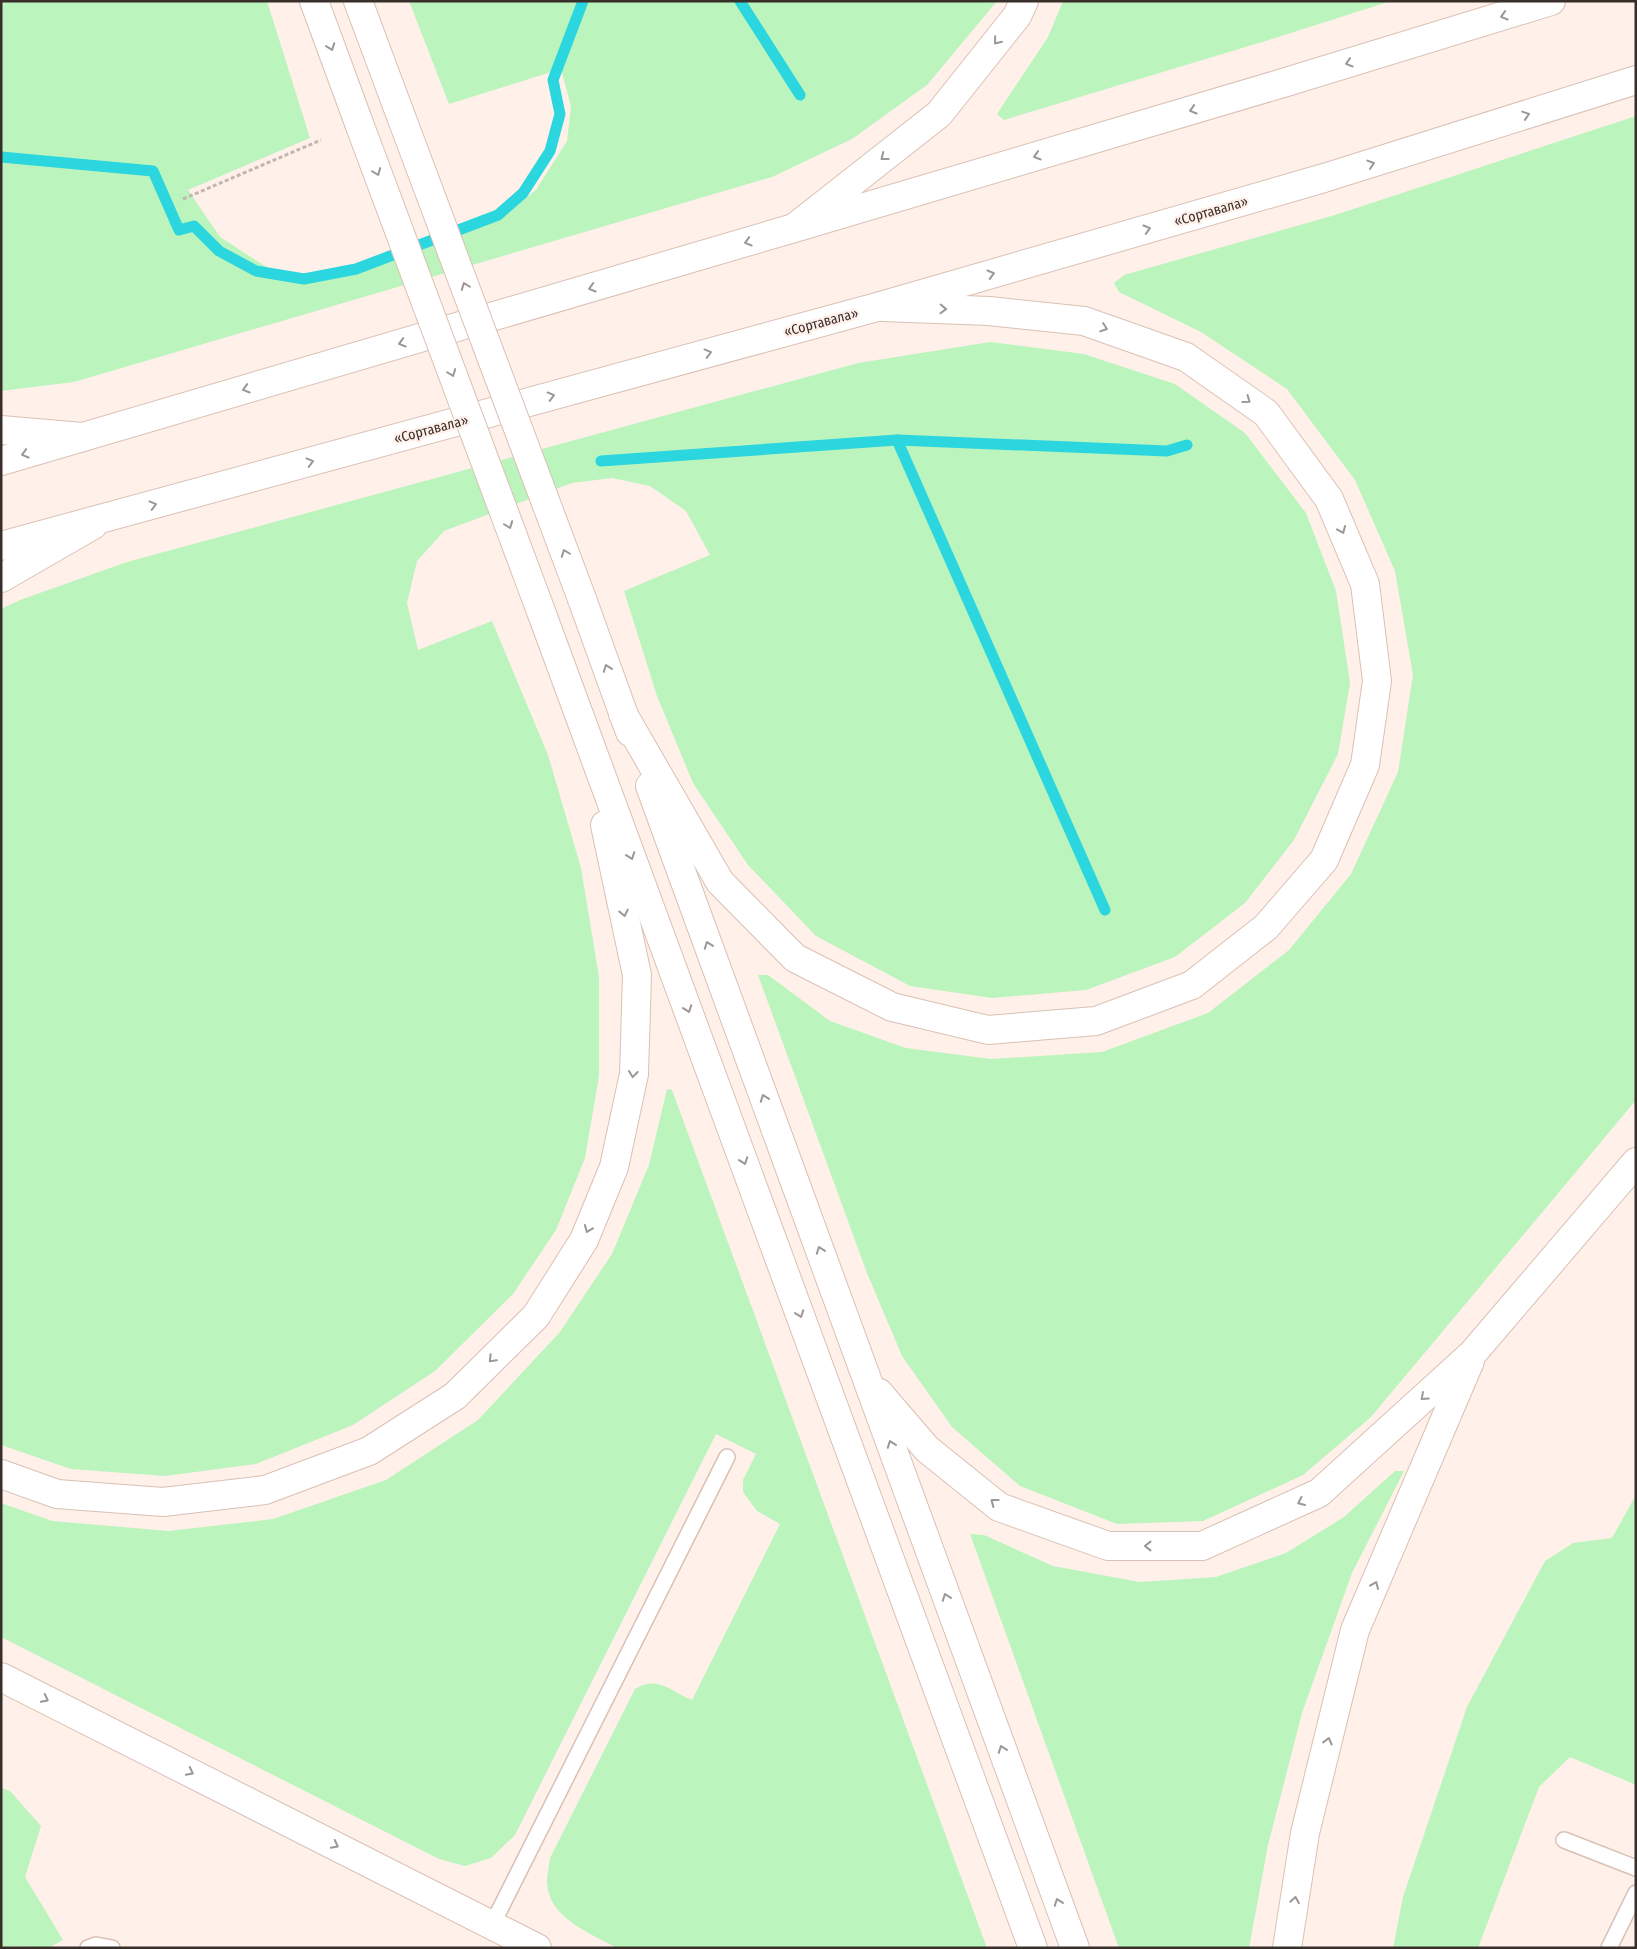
<svg xmlns="http://www.w3.org/2000/svg" width="1637" height="1949" font-family="'Fira Sans Condensed',sans-serif">
	<style>
		.green { fill: #bbf4bd }
		.lines { fill: none; stroke-linecap: round; stroke-linejoin: round }
		.stream { stroke: #2bd6de; stroke-width: 11 }
		.lane-casing { stroke: #d9c1b5; stroke-width: 18 }
		.secondary-casing { stroke: #d9c1b5; stroke-width: 30 }
		.highway-casing { stroke: #d9c1b5; stroke-width: 30 }
		.path { stroke: #c3b6b0; stroke-width: 3; stroke-dasharray: 4 2.5; stroke-linecap: butt }
		.lane { stroke: #fff; stroke-width: 15 }
		.secondary { stroke: #fff; stroke-width: 28 }
		.highway { stroke: #fff; stroke-width: 28 }
		.secondary-bridge-casing { stroke: #d9c1b5; stroke-width: 30; stroke-linecap: butt }
		.secondary-bridge { stroke: #fff; stroke-width: 28 }
		.oneway { stroke: #9c9794 }
		.labels { text-anchor: middle; stroke-width: 4.5; stroke-linejoin: round; paint-order: stroke }
		.street-label { font-size: 14px; fill: #382f2a; stroke: #fff0e9 }
	</style>
	<rect width="100%" height="100%" fill="#fff0e9"/>
	<!-- green -->
	<g class="green">
		<path d="M1 1H267L310 138 188 190 220 237 268 268 320 276 364 267 495 221 536 190 567 141 571 106 561 69 449 104 409 1H997L927 85 852 139 772 177 74 382 1 391Z"/>
		<path d="M1063 1H1391L1272 39 1004 120 997 114 1048 37Z"/>
		<path d="M1636 116V1100L1371 1417 1303 1475 1203 1521 1117 1524 1020 1486 952 1427 902 1356 867 1273 758 975H768L830 1021 906 1048 991 1059 1102 1052 1208 1013 1289 950 1351 874 1398 772 1413 675 1395 571 1355 480 1287 389 1201 332 1119 292 1114 283 1124 275 1335 215Z"/>
		<path d="M990 342 1084 354 1175 384 1245 433 1306 513 1336 591 1350 683 1338 754 1294 840 1245 903 1175 957 1086 990 992 998 910 986 816 936 748 865 693 783 657 696 624 591 710 555 686 511 650 486 612 478 572 483 444 531 417 561 407 603 418 650 492 621 548 755 581 868 599 977V1076L585 1158 556 1230 513 1294 435 1371 353 1425 256 1464 165 1476 71 1469 1 1445V609L20 600 127 562 858 363Z"/>
		<path d="M667 1089 672 1090 987 1948H617C590 1933 548 1918 547 1882 547 1874 549 1866 550 1858L635 1689C658 1675 670 1691 692 1700L780 1524 757 1511 743 1492V1480L756 1454 716 1434 515 1835 491 1858 465 1866 439 1859 1 1637V1503L52 1521 169 1531 273 1519 386 1480 478 1420 560 1332 612 1254 649 1165Z"/>
		<path d="M1395 1471H1404L1352 1573 1302 1713 1268 1845 1249 1948H1119L970 1534 984 1535 1053 1566 1140 1582 1216 1577 1286 1553 1344 1517Z"/>
		<path d="M1636 1495V1785L1570 1757 1539 1787 1478 1948H1393L1403 1897 1467 1707 1545 1561 1573 1543 1612 1538Z"/>
		<path d="M1 1788 10 1791 41 1826 25 1877 63 1940 48 1948 13 1946 1 1948Z"/>
	</g>
	<g class="lines">
		<!-- stream -->
		<g class="stream">
			<path d="M740 1 800 95"/>
			<path d="M1 157 153 171 179 230 194 226 219 251 256 271 304 279 356 269 498 215 523 193 550 151 560 114 553 80 583 1"/>
			<path d="M897 440 1105 910"/>
			<path d="M601 461 897 440 1167 451 1187 445"/>
		</g>
		<defs>
			<g id="lane">
				<path d="M1564 1840 1636 1868"/>
				<path d="M492 1925 727 1457"/>
				<path d="M88 1948 96 1945 112 1948"/>
				<path d="M1609 1948 1636 1893"/>
			</g>
			<g id="secondary">
				<path d="M314 1 360 126"/>
				<path d="M358 1 399 111"/>
				<path d="M794 228 939 114 1017 16 1024 1"/>
				<path d="M1 430 82 437"/>
				<path d="M1 578 93 525"/>
				<path d="M582 599 630 732"/>
				<path d="M542 614 1033 1948"/>
				<path d="M623 714 720 882 795 958 892 1007 988 1030 1096 1021 1192 985 1266 927 1324 860 1365 765 1377 681 1365 584 1329 499 1266 413 1186 357 1084 321 989 311 883 307"/>
				<path d="M650 786 1075 1948"/>
				<path d="M879 1393 927 1449 999 1507 1108 1546H1202L1319 1493 1473 1353 1636 1162"/>
				<path d="M1 1474 57 1494 163 1502 265 1490 369 1451 455 1396 536 1316 584 1240 614 1167 634 1074 637 975 605 825"/>
				<path d="M1 1677 537 1948"/>
				<path d="M1287 1948 1305 1833 1355 1630 1470 1361"/>
			</g>
			<g id="highway">
				<path d="M1 461 794 228 1283 83 1551 1"/>
				<path d="M1 546 877 307 1324 178 1636 80"/>
			</g>
		</defs>
		<!-- lane casing -->
		<use href="#lane" class="lane-casing"/>
		<!-- secondary casing -->
		<use href="#secondary" class="secondary-casing"/>
		<!-- highway casing -->
		<use href="#highway" class="highway-casing"/>
		<!-- path -->
		<path class="path" d="M183 199 321 140"/>
		<!-- lane -->
		<use href="#lane" class="lane"/>
		<!-- secondary -->
		<use href="#secondary" class="secondary"/>
		<!-- highway -->
		<use href="#highway" class="highway"/>
		<defs>
			<g id="secondary-bridge">
				<path d="M399 111 582 599"/>
				<path d="M360 126 542 614"/>
			</g>
		</defs>
		<!-- secondary-bridge casing -->
		<use href="#secondary-bridge" class="secondary-bridge-casing"/>
		<!-- secondary-bridge -->
		<use href="#secondary-bridge" class="secondary-bridge"/>
	</g>
	<!-- one-way arrows -->
	<defs><path id="oneway-chevron" d="M-2-3.5L2.5 0L-2 3.5" fill="none" stroke-width="1.6" stroke-linecap="round" stroke-linejoin="round" transform="scale(1.25)"/></defs>
	<g class="oneway">
		<use href="#oneway-chevron" transform="translate(1504 16) rotate(163)"/>
		<use href="#oneway-chevron" transform="translate(997 41) rotate(129)"/>
		<use href="#oneway-chevron" transform="translate(331 47) rotate(70)"/>
		<use href="#oneway-chevron" transform="translate(1349 63) rotate(163)"/>
		<use href="#oneway-chevron" transform="translate(1193 110) rotate(163)"/>
		<use href="#oneway-chevron" transform="translate(1526 115) rotate(-18)"/>
		<use href="#oneway-chevron" transform="translate(1037 156) rotate(163)"/>
		<use href="#oneway-chevron" transform="translate(884 157) rotate(142)"/>
		<use href="#oneway-chevron" transform="translate(1371 164) rotate(-18)"/>
		<use href="#oneway-chevron" transform="translate(377 172) rotate(69)"/>
		<use href="#oneway-chevron" transform="translate(1147 229) rotate(-16)"/>
		<use href="#oneway-chevron" transform="translate(748 242) rotate(164)"/>
		<use href="#oneway-chevron" transform="translate(991 274) rotate(-16)"/>
		<use href="#oneway-chevron" transform="translate(465 286) rotate(-111)"/>
		<use href="#oneway-chevron" transform="translate(592 288) rotate(164)"/>
		<use href="#oneway-chevron" transform="translate(943 309) rotate(2)"/>
		<use href="#oneway-chevron" transform="translate(1104 328) rotate(19)"/>
		<use href="#oneway-chevron" transform="translate(402 343) rotate(164)"/>
		<use href="#oneway-chevron" transform="translate(708 353) rotate(-15)"/>
		<use href="#oneway-chevron" transform="translate(452 373) rotate(69)"/>
		<use href="#oneway-chevron" transform="translate(246 389) rotate(164)"/>
		<use href="#oneway-chevron" transform="translate(551 396) rotate(-15)"/>
		<use href="#oneway-chevron" transform="translate(1247 400) rotate(36)"/>
		<use href="#oneway-chevron" transform="translate(25 454) rotate(164)"/>
		<use href="#oneway-chevron" transform="translate(310 462) rotate(-15)"/>
		<use href="#oneway-chevron" transform="translate(153 505) rotate(-15)"/>
		<use href="#oneway-chevron" transform="translate(509 525) rotate(69)"/>
		<use href="#oneway-chevron" transform="translate(1342 530) rotate(67)"/>
		<use href="#oneway-chevron" transform="translate(565 553) rotate(-111)"/>
		<use href="#oneway-chevron" transform="translate(607 668) rotate(-110)"/>
		<use href="#oneway-chevron" transform="translate(631 856) rotate(70)"/>
		<use href="#oneway-chevron" transform="translate(624 913) rotate(78)"/>
		<use href="#oneway-chevron" transform="translate(708 945) rotate(-110)"/>
		<use href="#oneway-chevron" transform="translate(688 1009) rotate(70)"/>
		<use href="#oneway-chevron" transform="translate(633 1074) rotate(97)"/>
		<use href="#oneway-chevron" transform="translate(764 1098) rotate(-110)"/>
		<use href="#oneway-chevron" transform="translate(744 1161) rotate(70)"/>
		<use href="#oneway-chevron" transform="translate(588 1229) rotate(112)"/>
		<use href="#oneway-chevron" transform="translate(820 1250) rotate(-110)"/>
		<use href="#oneway-chevron" transform="translate(800 1314) rotate(70)"/>
		<use href="#oneway-chevron" transform="translate(492 1359) rotate(135)"/>
		<use href="#oneway-chevron" transform="translate(1424 1397) rotate(138)"/>
		<use href="#oneway-chevron" transform="translate(891 1444) rotate(-110)"/>
		<use href="#oneway-chevron" transform="translate(994 1502) rotate(-143)"/>
		<use href="#oneway-chevron" transform="translate(1301 1502) rotate(156)"/>
		<use href="#oneway-chevron" transform="translate(1148 1546) rotate(180)"/>
		<use href="#oneway-chevron" transform="translate(1375 1585) rotate(-67)"/>
		<use href="#oneway-chevron" transform="translate(946 1597) rotate(-110)"/>
		<use href="#oneway-chevron" transform="translate(45 1699) rotate(27)"/>
		<use href="#oneway-chevron" transform="translate(1328 1741) rotate(-76)"/>
		<use href="#oneway-chevron" transform="translate(1002 1749) rotate(-110)"/>
		<use href="#oneway-chevron" transform="translate(190 1772) rotate(27)"/>
		<use href="#oneway-chevron" transform="translate(335 1845) rotate(27)"/>
		<use href="#oneway-chevron" transform="translate(1295 1900) rotate(-81)"/>
		<use href="#oneway-chevron" transform="translate(1058 1902) rotate(-110)"/>
	</g>
	<g class="labels">
		<!-- street labels -->
		<g class="street-label">
			<text transform="translate(1211 211) rotate(-16)" y="5">«Сортавала»</text>
			<text transform="translate(821 322) rotate(-15)" y="5">«Сортавала»</text>
			<text transform="translate(431 429) rotate(-15)" y="5">«Сортавала»</text>
		</g>
	</g>
	<!-- border -->
	<rect width="1637" height="1949" fill="none" stroke="#382f2a" stroke-width="5"/>
</svg>
